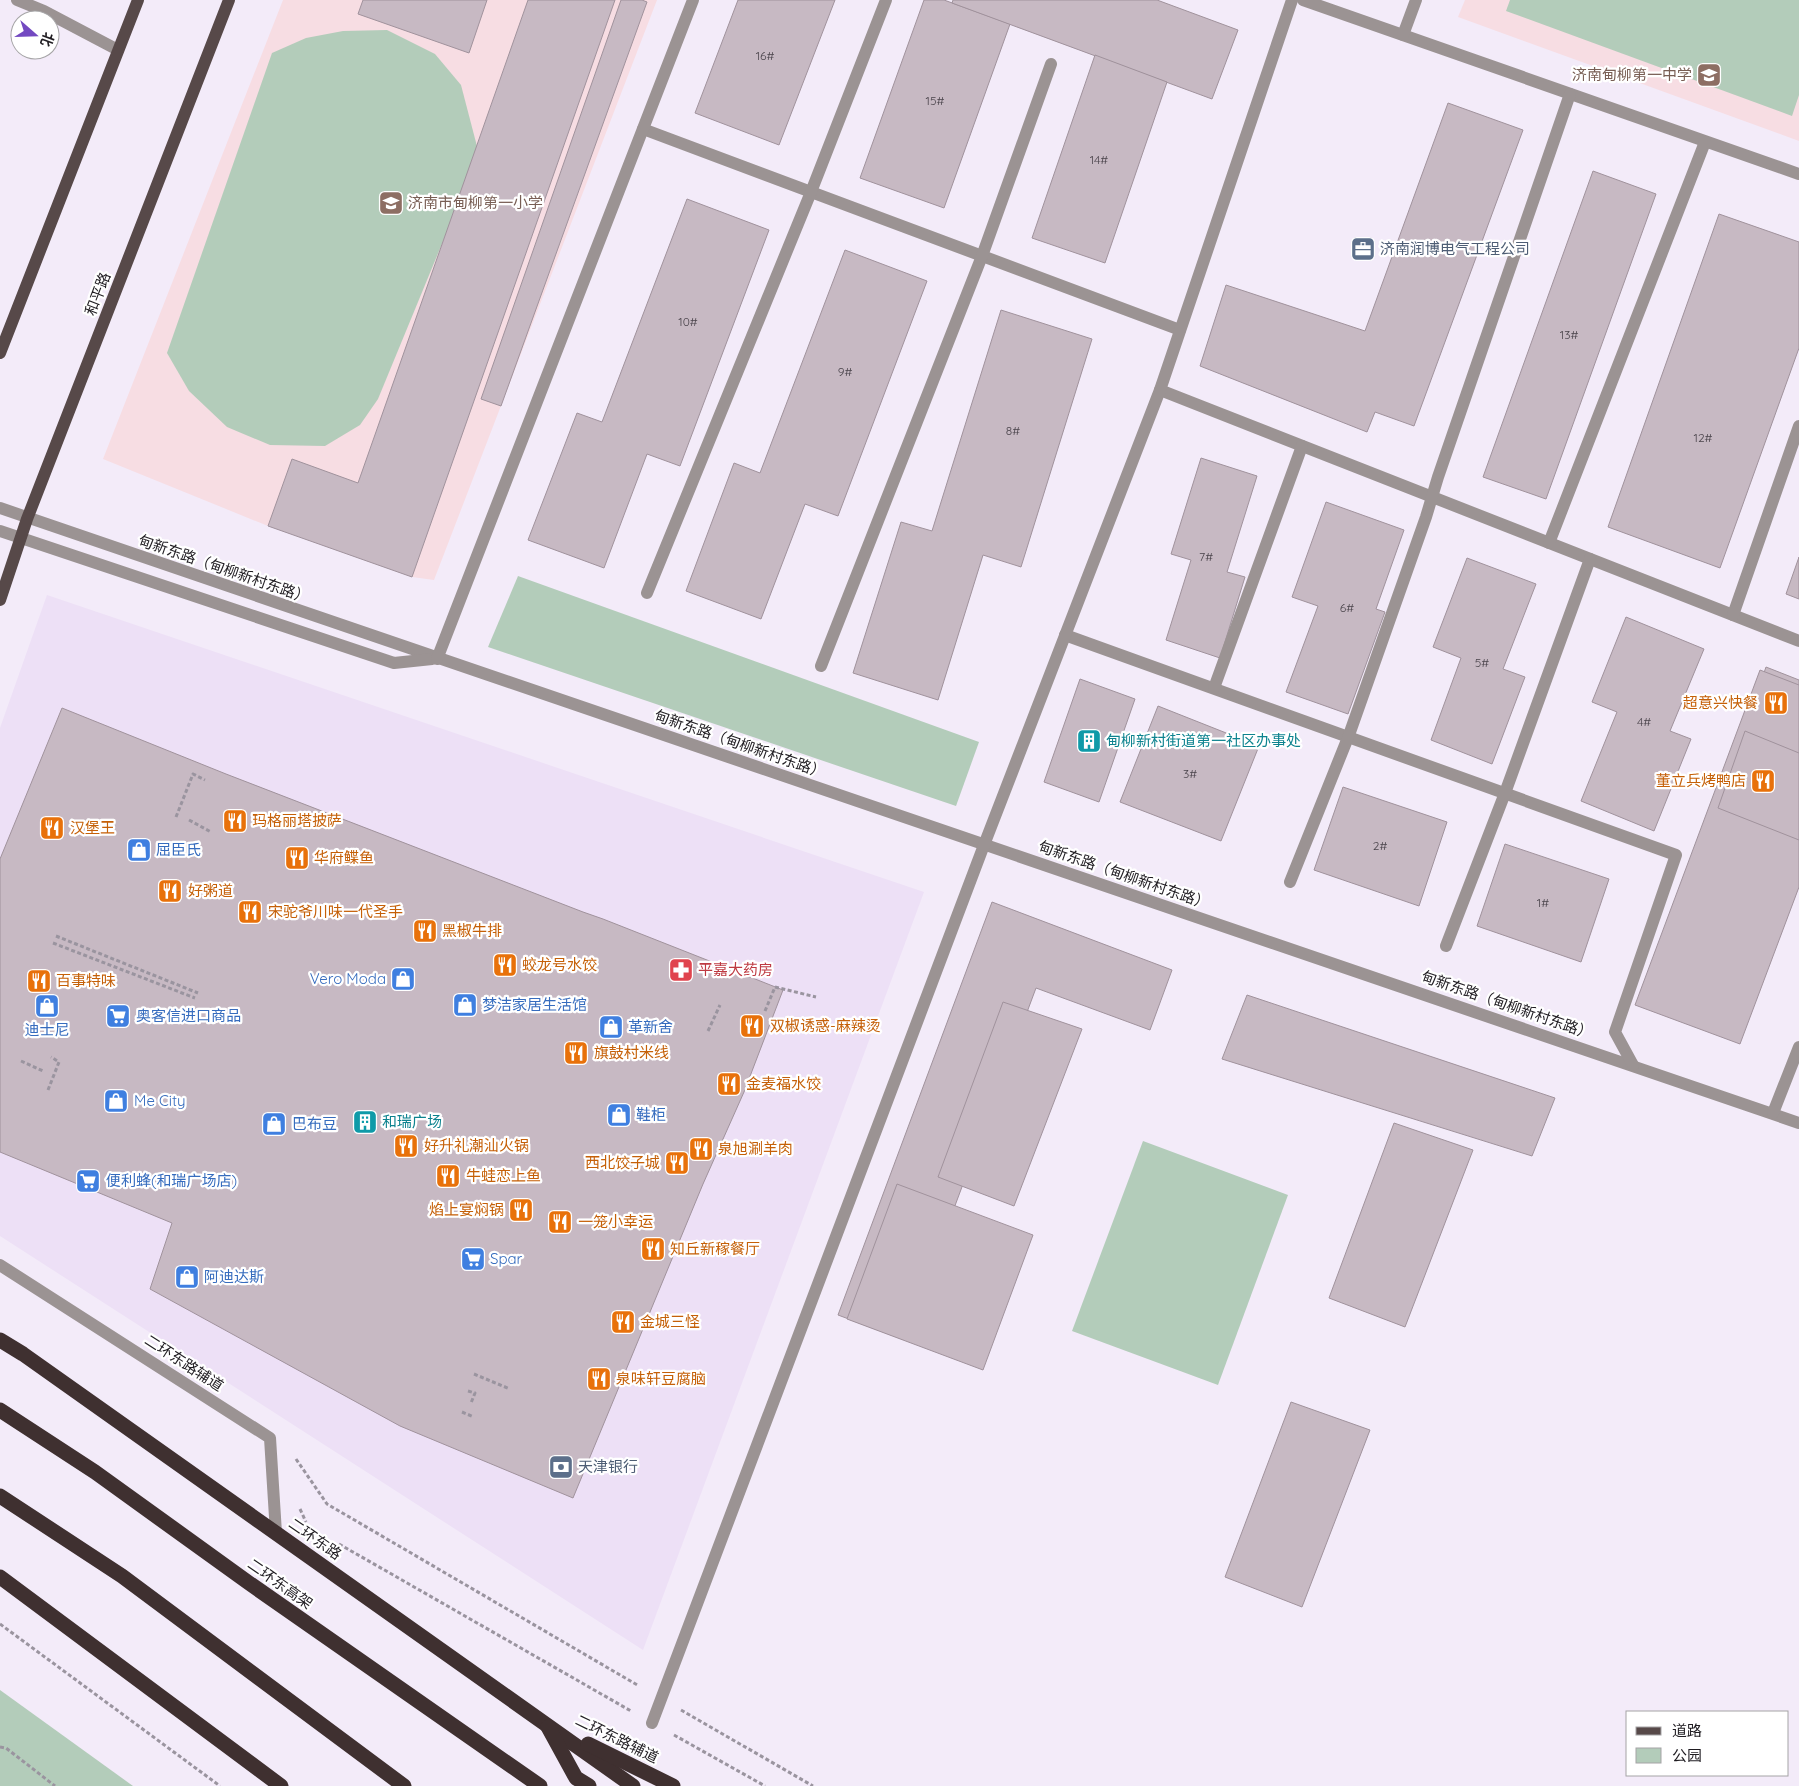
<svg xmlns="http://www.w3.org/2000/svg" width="1799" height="1786" font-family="Quicksand,'Noto Sans SC',sans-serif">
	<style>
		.built { fill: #ede0f6 }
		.education { fill: #f7dde3 }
		.green { fill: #b3ccba }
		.building { fill: #c7b9c3; stroke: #a0929c }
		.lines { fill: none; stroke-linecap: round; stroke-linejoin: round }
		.path { stroke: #9a949f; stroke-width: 3; stroke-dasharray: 4 2.5; stroke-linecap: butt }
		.minor { stroke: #9b9393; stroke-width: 12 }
		.major { stroke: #574949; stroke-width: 12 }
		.highway { stroke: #3f3030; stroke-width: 15 }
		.labels { text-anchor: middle; stroke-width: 4.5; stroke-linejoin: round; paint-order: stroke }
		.number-label { font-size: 12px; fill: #49434a }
		.education-label { font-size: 15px; fill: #785e54; stroke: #fff; text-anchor: end }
		.service-label { font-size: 15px; fill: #4e5e75; stroke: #fff; text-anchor: start }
		.street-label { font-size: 15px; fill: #1f1c21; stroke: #fff }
		.food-label { font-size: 15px; fill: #c56008; stroke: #fff; text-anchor: start }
		.culture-label { font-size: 15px; fill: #0d838f; stroke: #fff; text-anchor: start }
		.shop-label { font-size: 15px; fill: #366cbe; stroke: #fff; text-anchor: start }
		.health-label { font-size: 15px; fill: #be3a42; stroke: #fff; text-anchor: start }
	</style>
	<rect width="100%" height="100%" fill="#f3ebf9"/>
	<!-- built -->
	<path class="built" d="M47 595 924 892 643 1650 0 1236V728Z"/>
	<!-- education -->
	<g class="education">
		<path d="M283 0H657L434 580 412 577 368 559 268 526 103 459Z"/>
		<path d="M1465 0H1799V141L1458 17Z"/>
	</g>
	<!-- green -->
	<g class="green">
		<path d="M1510 0H1799V95L1792 116 1506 11Z"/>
		<path d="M387 30 435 54 461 85 479 154 378 399 360 425 325 446 270 445 227 427 189 391 167 353 272 53 306 38 343 31Z"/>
		<path d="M518 576 979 742 956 806 488 647Z"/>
		<path d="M1143 1141 1288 1195 1218 1385 1072 1331Z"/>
		<path d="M0 1690 133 1786H0Z"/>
	</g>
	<!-- building -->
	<g class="building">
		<path d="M363 0H487L469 53 358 14Z"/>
		<path d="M528 0H615L412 577 268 526 292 459 358 483Z"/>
		<path d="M621 0H642L647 2 501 406 481 399Z"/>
		<path d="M738 0H835L779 145 695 113Z"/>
		<path d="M924 0H944L1010 24 944 208 860 178Z"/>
		<path d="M953 0H1157L1238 30 1212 99 952 3Z"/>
		<path d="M1095 55 1167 82 1105 263 1032 238Z"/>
		<path d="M1448 103 1523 130 1414 426 1375 412 1367 432 1200 366 1226 285 1365 331Z"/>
		<path d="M1593 171 1656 194 1546 499 1483 477Z"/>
		<path d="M687 199 769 230 680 466 647 454 604 568 528 540 577 413 602 422Z"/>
		<path d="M1719 214 1799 242V348L1720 568 1608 527Z"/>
		<path d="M845 250 927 281 838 516 805 504 761 619 686 591 734 463 760 473Z"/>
		<path d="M1001 310 1092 339 1021 567 983 555 938 700 853 673 901 522 932 531Z"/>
		<path d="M1201 458 1257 476 1227 572 1245 577 1220 658 1166 640 1191 560 1171 554Z"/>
		<path d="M1326 502 1404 530 1376 609 1385 612 1348 714 1286 692 1318 606 1292 597Z"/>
		<path d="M1799 557V599L1786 594Z"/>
		<path d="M1467 558 1536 584 1503 669 1525 677 1492 764 1431 740 1461 658 1433 647Z"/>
		<path d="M1626 617 1704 649 1670 731 1691 739 1654 831 1581 801 1617 712 1592 702Z"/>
		<path d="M1766 667 1799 680V749L1745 727Z"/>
		<path d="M1760 670 1799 685V887L1740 1044 1635 1005Z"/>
		<path d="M1080 679 1135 699 1099 802 1044 782Z"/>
		<path d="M1158 706 1259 746 1221 841 1120 802Z"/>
		<path d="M62 708 226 774 583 912 603 919 783 990 744 1092 703 1184 573 1498 400 1426 150 1289 172 1223 0 1152V859Z"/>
		<path d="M1745 731 1799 753V840L1718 808Z"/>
		<path d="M1343 787 1447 822 1419 906 1314 870Z"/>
		<path d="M1505 844 1609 879 1581 962 1477 926Z"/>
		<path d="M992 902 1172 970 1150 1030 1036 988 905 1340 838 1315Z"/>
		<path d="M1247 995 1555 1098 1532 1156 1222 1059Z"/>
		<path d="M1003 1002 1082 1029 1014 1206 938 1177Z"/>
		<path d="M1394 1123 1473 1150 1405 1327 1329 1298Z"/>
		<path d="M897 1184 1033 1235 983 1370 847 1319Z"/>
		<path d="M1291 1402 1370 1430 1302 1607 1225 1577Z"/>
	</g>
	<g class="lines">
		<!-- path -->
		<g class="path">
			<path d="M176 817 193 774 205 780"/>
			<path d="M189 820 211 832"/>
			<path d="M56 936 198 993"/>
			<path d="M53 943 195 998"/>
			<path d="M765 1011 775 987 816 997"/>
			<path d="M708 1031 720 1005"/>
			<path d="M21 1061 43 1071"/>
			<path d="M48 1090 59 1062 51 1057"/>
			<path d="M474 1374 510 1389"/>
			<path d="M468 1391 475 1393 471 1403"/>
			<path d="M462 1412 474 1417"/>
			<path d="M296 1459 327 1504 639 1686"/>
			<path d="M300 1509 306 1522"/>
			<path d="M339 1544 631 1711"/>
			<path d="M0 1624 220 1786"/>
			<path d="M681 1710 813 1786"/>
			<path d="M674 1735 765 1786"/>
			<path d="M0 1747 6 1748 55 1786"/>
		</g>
		<!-- minor -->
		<g class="minor">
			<path d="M17 0 44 11 118 50"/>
			<path d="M1303 0 1799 174"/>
			<path d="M1403 35 1416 0"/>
			<path d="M643 129 1180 330"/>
			<path d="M1160 390 1799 641"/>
			<path d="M0 508 1799 1123"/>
			<path d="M0 531 394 663 432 659"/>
			<path d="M1549 543 1705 142"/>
			<path d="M647 593 811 192 886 0"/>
			<path d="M1733 615 1799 426"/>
			<path d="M1065 635 1676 855 1615 1032 1633 1065"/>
			<path d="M437 659 693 0"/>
			<path d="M821 666 982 256 1051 64"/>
			<path d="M1214 688 1302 446"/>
			<path d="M1290 882 1349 735 1426 517 1438 477 1570 94"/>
			<path d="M1446 946 1505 793 1590 559"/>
			<path d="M1773 1113 1799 1047"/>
			<path d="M0 1265 270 1438 276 1533"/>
			<path d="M652 1723 984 845 1160 390 1292 0"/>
		</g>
		<!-- major -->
		<g class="major">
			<path d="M0 353 138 0"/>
			<path d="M0 600 27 519 229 0"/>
		</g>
		<!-- highway -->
		<g class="highway">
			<path d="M0 1340 23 1354 633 1786"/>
			<path d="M0 1410 95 1472 249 1583 540 1786"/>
			<path d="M0 1496 122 1576 404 1786"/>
			<path d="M0 1577 281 1786"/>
			<path d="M548 1727 576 1778 589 1786"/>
			<path d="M588 1744 673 1786"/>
		</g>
	</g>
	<!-- icons -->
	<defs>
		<symbol id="school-square" viewBox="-11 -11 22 22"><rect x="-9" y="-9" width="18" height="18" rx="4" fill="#8d6e63" stroke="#fff"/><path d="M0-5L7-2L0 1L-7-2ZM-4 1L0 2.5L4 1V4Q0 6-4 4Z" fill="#fff"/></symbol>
		<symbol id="office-square" viewBox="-11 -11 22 22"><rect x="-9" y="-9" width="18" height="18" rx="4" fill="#5c6f8a" stroke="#fff"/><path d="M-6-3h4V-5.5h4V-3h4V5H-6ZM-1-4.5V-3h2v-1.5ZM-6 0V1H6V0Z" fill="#fff"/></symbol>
		<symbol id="restaurant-square" viewBox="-11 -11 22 22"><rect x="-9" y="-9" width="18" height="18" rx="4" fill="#e8710a" stroke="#fff"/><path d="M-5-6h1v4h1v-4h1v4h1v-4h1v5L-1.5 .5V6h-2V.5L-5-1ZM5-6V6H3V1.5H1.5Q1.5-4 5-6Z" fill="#fff"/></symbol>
		<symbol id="building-square" viewBox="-11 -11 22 22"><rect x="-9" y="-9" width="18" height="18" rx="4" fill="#0f9aa8" stroke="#fff"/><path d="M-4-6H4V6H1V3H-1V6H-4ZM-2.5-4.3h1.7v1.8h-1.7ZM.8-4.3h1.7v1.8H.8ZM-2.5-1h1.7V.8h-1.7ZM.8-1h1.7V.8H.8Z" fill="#fff"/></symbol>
		<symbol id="shop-square" viewBox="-11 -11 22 22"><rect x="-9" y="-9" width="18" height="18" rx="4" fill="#3f7fe0" stroke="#fff"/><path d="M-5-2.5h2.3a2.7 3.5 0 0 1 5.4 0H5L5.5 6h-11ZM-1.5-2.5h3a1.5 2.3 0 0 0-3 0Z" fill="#fff"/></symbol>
		<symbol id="pharmacy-square" viewBox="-11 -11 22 22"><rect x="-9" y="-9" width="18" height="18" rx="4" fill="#e0444e" stroke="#fff"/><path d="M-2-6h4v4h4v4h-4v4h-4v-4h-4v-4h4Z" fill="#fff"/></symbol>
		<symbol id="supermarket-square" viewBox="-11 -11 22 22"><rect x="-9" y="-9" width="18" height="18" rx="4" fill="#3f7fe0" stroke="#fff"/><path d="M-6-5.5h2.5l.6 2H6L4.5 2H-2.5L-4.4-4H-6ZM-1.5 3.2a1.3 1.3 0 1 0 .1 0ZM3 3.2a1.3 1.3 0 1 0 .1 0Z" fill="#fff"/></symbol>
		<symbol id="bank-square" viewBox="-11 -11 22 22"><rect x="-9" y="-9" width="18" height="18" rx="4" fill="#5c6f8a" stroke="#fff"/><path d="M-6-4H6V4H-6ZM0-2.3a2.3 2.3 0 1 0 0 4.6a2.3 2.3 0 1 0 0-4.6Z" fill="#fff"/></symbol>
	</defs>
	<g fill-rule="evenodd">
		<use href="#school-square" x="1695" y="61" width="28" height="28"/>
		<use href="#school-square" x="377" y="189" width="28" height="28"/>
		<use href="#office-square" x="1349" y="235" width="28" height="28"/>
		<use href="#restaurant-square" x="1762" y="689" width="28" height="28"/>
		<use href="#building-square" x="1075" y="727" width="28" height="28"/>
		<use href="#restaurant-square" x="1749" y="767" width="28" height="28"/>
		<use href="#restaurant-square" x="221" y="807" width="28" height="28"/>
		<use href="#restaurant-square" x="38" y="814" width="28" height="28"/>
		<use href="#shop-square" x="125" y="836" width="28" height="28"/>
		<use href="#restaurant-square" x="283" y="844" width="28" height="28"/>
		<use href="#restaurant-square" x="156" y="877" width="28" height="28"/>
		<use href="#restaurant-square" x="236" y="898" width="28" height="28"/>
		<use href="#restaurant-square" x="411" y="917" width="28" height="28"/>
		<use href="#restaurant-square" x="491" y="951" width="28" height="28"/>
		<use href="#pharmacy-square" x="667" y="956" width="28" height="28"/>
		<use href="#shop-square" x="389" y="965" width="28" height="28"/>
		<use href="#restaurant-square" x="25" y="967" width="28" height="28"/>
		<use href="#shop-square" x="451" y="991" width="28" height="28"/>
		<use href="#shop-square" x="33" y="992" width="28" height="28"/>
		<use href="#supermarket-square" x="104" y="1002" width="28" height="28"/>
		<use href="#restaurant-square" x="738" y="1012" width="28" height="28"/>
		<use href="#shop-square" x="597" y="1013" width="28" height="28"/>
		<use href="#restaurant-square" x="562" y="1039" width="28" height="28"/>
		<use href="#restaurant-square" x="715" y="1070" width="28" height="28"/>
		<use href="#shop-square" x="102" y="1087" width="28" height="28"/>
		<use href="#shop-square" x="605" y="1101" width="28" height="28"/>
		<use href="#building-square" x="351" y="1108" width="28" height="28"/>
		<use href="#shop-square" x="260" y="1110" width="28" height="28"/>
		<use href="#restaurant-square" x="392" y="1132" width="28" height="28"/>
		<use href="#restaurant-square" x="687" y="1135" width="28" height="28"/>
		<use href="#restaurant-square" x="663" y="1149" width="28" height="28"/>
		<use href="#restaurant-square" x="434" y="1162" width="28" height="28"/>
		<use href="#supermarket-square" x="74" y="1167" width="28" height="28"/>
		<use href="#restaurant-square" x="507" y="1196" width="28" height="28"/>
		<use href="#restaurant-square" x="546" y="1208" width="28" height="28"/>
		<use href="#restaurant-square" x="639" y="1235" width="28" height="28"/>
		<use href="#supermarket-square" x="459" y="1245" width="28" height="28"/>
		<use href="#shop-square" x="173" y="1263" width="28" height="28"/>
		<use href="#restaurant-square" x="609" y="1308" width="28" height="28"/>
		<use href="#restaurant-square" x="585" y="1365" width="28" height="28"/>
		<use href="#bank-square" x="547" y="1453" width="28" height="28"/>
	</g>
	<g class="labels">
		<!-- number labels -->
		<g class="number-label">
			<text x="765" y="60">16#</text>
			<text x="935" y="105">15#</text>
			<text x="1099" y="164">14#</text>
			<text x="688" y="326">10#</text>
			<text x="1569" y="339">13#</text>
			<text x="845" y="376">9#</text>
			<text x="1013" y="435">8#</text>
			<text x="1703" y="442">12#</text>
			<text x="1206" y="561">7#</text>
			<text x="1347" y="612">6#</text>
			<text x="1482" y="667">5#</text>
			<text x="1644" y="726">4#</text>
			<text x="1190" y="778">3#</text>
			<text x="1380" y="850">2#</text>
			<text x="1543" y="907">1#</text>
		</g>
		<!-- education labels -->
		<g class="education-label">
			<text x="1692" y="80">济南甸柳第一中学</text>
			<text x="408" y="208" text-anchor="start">济南市甸柳第一小学</text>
		</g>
		<!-- service labels -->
		<g class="service-label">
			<text x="1380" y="254">济南润博电气工程公司</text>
			<text x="578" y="1472">天津银行</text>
		</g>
		<!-- street labels -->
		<g class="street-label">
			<text transform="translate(98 294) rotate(-69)" y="5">和平路</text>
			<text transform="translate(224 569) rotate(19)" y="5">甸新东路（甸柳新村东路）</text>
			<text transform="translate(740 744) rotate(19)" y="5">甸新东路（甸柳新村东路）</text>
			<text transform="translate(1124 875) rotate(19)" y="5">甸新东路（甸柳新村东路）</text>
			<text transform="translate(1507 1005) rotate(19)" y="5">甸新东路（甸柳新村东路）</text>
			<text transform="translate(184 1363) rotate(33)" y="5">二环东路辅道</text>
			<text transform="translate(315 1539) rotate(35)" y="5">二环东路</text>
			<text transform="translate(280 1584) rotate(35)" y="5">二环东高架</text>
			<text transform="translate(617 1739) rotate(26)" y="5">二环东路辅道</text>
		</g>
		<!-- food labels -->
		<g class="food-label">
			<text x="1758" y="708" text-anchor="end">超意兴快餐</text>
			<text x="1746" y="786" text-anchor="end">董立兵烤鸭店</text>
			<text x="252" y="826">玛格丽塔披萨</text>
			<text x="70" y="833">汉堡王</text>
			<text x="314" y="863">华府鲽鱼</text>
			<text x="188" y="896">好粥道</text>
			<text x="268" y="917">宋驼爷川味一代圣手</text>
			<text x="442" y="936">黑椒牛排</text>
			<text x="522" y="970">蛟龙号水饺</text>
			<text x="56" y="986">百事特味</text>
			<text x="770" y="1031">双椒诱惑-麻辣烫</text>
			<text x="594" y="1058">旗鼓村米线</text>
			<text x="746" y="1089">金麦福水饺</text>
			<text x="424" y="1151">好升礼潮汕火锅</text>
			<text x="718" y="1154">泉旭涮羊肉</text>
			<text x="660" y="1168" text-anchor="end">西北饺子城</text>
			<text x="466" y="1181">牛蛙恋上鱼</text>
			<text x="504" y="1215" text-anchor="end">焰上宴焖锅</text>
			<text x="578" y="1227">一笼小幸运</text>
			<text x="670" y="1254">知丘新稼餐厅</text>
			<text x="640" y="1327">金城三怪</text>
			<text x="616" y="1384">泉味轩豆腐脑</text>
		</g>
		<!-- culture labels -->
		<g class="culture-label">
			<text x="1106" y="746">甸柳新村街道第一社区办事处</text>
			<text x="382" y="1127">和瑞广场</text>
		</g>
		<!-- shop labels -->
		<g class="shop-label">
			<text x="156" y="855">屈臣氏</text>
			<text x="386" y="984" text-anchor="end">Vero Moda</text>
			<text x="482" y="1010">梦洁家居生活馆</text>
			<text x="136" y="1021">奥客信进口商品</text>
			<text x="628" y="1032">革新舍</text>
			<text x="47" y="1035" text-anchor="middle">迪士尼</text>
			<text x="134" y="1106">Me City</text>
			<text x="636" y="1120">鞋柜</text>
			<text x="292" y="1129">巴布豆</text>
			<text x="106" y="1186">便利蜂(和瑞广场店)</text>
			<text x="490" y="1264">Spar</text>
			<text x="204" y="1282">阿迪达斯</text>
		</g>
		<!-- health labels -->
		<g class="health-label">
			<text x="698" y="975">平嘉大药房</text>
		</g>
	</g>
	<!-- legend -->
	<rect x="1626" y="1711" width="162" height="65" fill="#ffffff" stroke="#a5a4a6"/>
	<rect x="1636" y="1727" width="25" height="8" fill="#574949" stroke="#a5a4a6"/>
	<text x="1672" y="1736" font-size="15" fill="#1f1c21">道路</text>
	<rect x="1636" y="1748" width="25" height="15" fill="#b3ccba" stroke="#a5a4a6"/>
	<text x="1672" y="1761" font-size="15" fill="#1f1c21">公园</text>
	<!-- north arrow -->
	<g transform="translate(35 35) rotate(110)"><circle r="24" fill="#ffffff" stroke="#a5a4a6"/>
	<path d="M0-4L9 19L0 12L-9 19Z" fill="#7349c1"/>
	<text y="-8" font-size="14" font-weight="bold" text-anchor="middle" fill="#1f1c21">北</text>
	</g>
</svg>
